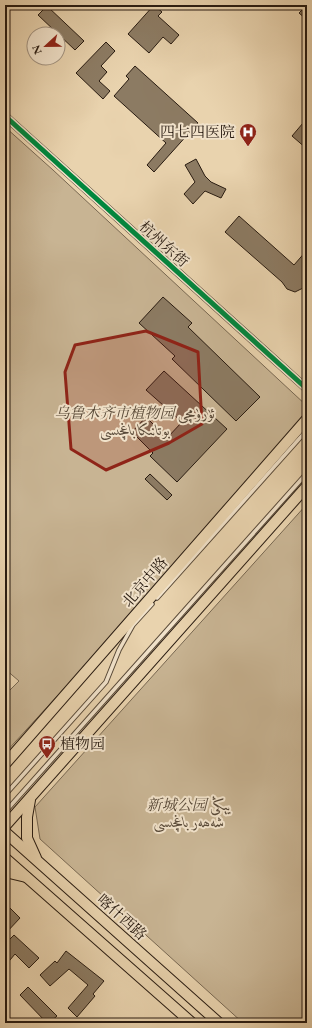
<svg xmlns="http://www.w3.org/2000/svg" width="312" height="1028" font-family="'EB Garamond',Amiri,'Noto Serif SC',serif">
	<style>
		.green { fill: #c8b493; stroke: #786852 }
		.building { fill: #8c7b63; stroke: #281b11 }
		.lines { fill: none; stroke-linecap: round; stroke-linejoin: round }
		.service-casing { stroke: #584938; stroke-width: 5.5 }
		.minor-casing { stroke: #584938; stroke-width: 9 }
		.primary-casing { stroke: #281b11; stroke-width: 12 }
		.service { stroke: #f1e2ca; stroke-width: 3.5 }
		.minor { stroke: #f1e2ca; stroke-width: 7 }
		.primary { stroke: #e9d3ae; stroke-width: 10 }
		.cycleway-casing { stroke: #f1e2ca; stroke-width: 8 }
		.cycleway { stroke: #00873e; stroke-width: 5 }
		.marked { fill: #8f2418; fill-opacity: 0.2; stroke: #8f2418; stroke-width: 3; stroke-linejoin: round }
		.labels { text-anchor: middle; stroke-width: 4; stroke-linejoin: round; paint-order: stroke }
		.poi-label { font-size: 15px; fill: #281b11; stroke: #f1e2ca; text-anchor: end }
		.street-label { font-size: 15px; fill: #281b11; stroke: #f1e2ca }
		.park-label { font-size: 15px; font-style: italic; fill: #584938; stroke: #f1e2ca }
	</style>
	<rect width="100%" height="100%" fill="#e9d3ae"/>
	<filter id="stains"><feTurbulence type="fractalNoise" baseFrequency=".005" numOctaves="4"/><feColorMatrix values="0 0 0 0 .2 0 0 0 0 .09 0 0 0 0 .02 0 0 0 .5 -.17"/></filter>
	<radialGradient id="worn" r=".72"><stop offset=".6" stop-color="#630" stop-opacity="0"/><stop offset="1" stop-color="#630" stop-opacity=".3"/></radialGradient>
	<!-- green -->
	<g class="green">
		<path d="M5 127 53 170 307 406V423L5 753V695L19 681 5 669Z"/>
		<path d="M307 504V1023H243L40 839 35 807Z"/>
	</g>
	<!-- building -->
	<g class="building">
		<path d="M154 5 162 12 158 16 179 35 171 44 163 37 149 53 128 34Z"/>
		<path d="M307 5V20L299 13Z"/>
		<path d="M47 6 84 41 75 50 38 15Z"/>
		<path d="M106 42 115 51 101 66 107 72 99 81 110 91 103 99 76 73Z"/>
		<path d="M135 66 198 123 154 172 147 165 166 143 114 96 129 79 126 76Z"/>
		<path d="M303 123 307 127V149L292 136Z"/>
		<path d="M196 159 205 176 211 182 226 189 221 198 205 191 193 204 184 194 195 182 185 165Z"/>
		<path d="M239 216 294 265 307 250V282L303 288 295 292 287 289 282 282 225 232Z"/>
		<path d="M163 297 192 323 188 327 260 397 236 421 172 359 175 356 139 323Z"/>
		<path d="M164 371 227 429 177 482 150 456 153 453 132 432 146 417 167 438 182 422 146 390Z"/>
		<path d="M150 474 172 495 167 500 145 479Z"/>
		<path d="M5 903 20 918 5 934Z"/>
		<path d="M14 935 39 958 29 968 15 954 5 966V944Z"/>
		<path d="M66 951 104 981 93 994 95 996 77 1017 68 1008 88 985 69 969 50 986 40 975 55 961 57 963Z"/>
		<path d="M28 987 57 1016 49 1023H47L20 995Z"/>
	</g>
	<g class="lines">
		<defs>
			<g id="service">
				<path d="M157 598 307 430"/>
				<path d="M5 795 106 682 119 650 133 625 152 604"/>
				<path d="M5 812 307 473"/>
				<path d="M177 1023 182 1015"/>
			</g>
			<path id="minor" d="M5 116 307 389"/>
			<g id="primary">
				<path d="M5 764 307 419"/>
				<path d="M30 800 27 817V838L36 858"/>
				<path d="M5 826 307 486"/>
				<path d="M5 832 219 1023"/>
				<path d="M5 858 192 1023"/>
				<path d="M5 872 26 877"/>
			</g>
		</defs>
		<!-- service casing -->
		<use href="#service" class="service-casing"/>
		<!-- minor casing -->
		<use href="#minor" class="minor-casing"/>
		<!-- primary casing -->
		<use href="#primary" class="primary-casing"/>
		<!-- service -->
		<use href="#service" class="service"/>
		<!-- minor -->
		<use href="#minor" class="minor"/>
		<!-- primary -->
		<use href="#primary" class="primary"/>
		<defs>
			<path id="cycleway" d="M5 116 307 389"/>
		</defs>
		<!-- cycleway casing -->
		<use href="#cycleway" class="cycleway-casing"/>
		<!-- cycleway -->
		<use href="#cycleway" class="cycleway"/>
	</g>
	<!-- marked area -->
	<path class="marked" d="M146 331 198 352 202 424 169 443 106 470 71 449 65 372 75 345Z"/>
	<!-- icons -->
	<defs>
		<symbol id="hospital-pin" viewBox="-11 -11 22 30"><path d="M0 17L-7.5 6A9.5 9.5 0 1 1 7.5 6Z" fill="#8f2418" stroke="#f1e2ca"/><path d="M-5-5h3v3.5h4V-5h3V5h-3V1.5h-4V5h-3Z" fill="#fff"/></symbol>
		<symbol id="bus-pin" viewBox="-11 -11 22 30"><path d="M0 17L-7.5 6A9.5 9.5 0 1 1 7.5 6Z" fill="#8f2418" stroke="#f1e2ca"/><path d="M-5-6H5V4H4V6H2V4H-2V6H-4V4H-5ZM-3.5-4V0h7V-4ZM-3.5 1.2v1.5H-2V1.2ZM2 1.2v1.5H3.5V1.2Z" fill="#fff"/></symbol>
	</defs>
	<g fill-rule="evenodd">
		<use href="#hospital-pin" x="238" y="122" width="20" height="27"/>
		<use href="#bus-pin" x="37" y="734" width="20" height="27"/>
	</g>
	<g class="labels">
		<!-- poi labels -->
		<g class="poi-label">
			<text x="235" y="137">四七四医院</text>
			<text x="60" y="749" text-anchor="start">植物园</text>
		</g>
		<!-- street labels -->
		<g class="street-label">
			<text transform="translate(164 244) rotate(42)" y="5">杭州东街</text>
			<text transform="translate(145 582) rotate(-49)" y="5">北京中路</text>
			<text transform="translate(122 917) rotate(42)" y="5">喀什西路</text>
		</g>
		<!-- park labels -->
		<g class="park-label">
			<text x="135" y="418">乌鲁木齐市植物园 ئۈرۈمچى<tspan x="135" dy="17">بوتانىكا باغچىسى</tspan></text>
			<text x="189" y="810">新城公园 يېڭى<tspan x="189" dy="17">شەھەر باغچىسى</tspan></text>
		</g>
	</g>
	<!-- margin -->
	<rect width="312" height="1028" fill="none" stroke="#e9d3ae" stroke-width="20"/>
	<rect x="6" y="6" width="300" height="1016" fill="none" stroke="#281b11" stroke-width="2"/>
	<rect x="10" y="10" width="292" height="1008" fill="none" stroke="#281b11"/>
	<!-- north arrow -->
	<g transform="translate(46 46) rotate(248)"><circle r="19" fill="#f1e2ca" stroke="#a19280"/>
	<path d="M0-3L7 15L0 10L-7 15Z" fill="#8f2418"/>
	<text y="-6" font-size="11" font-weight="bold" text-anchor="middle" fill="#281b11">N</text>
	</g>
	<rect width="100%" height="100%" filter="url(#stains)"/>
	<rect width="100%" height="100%" fill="url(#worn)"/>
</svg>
